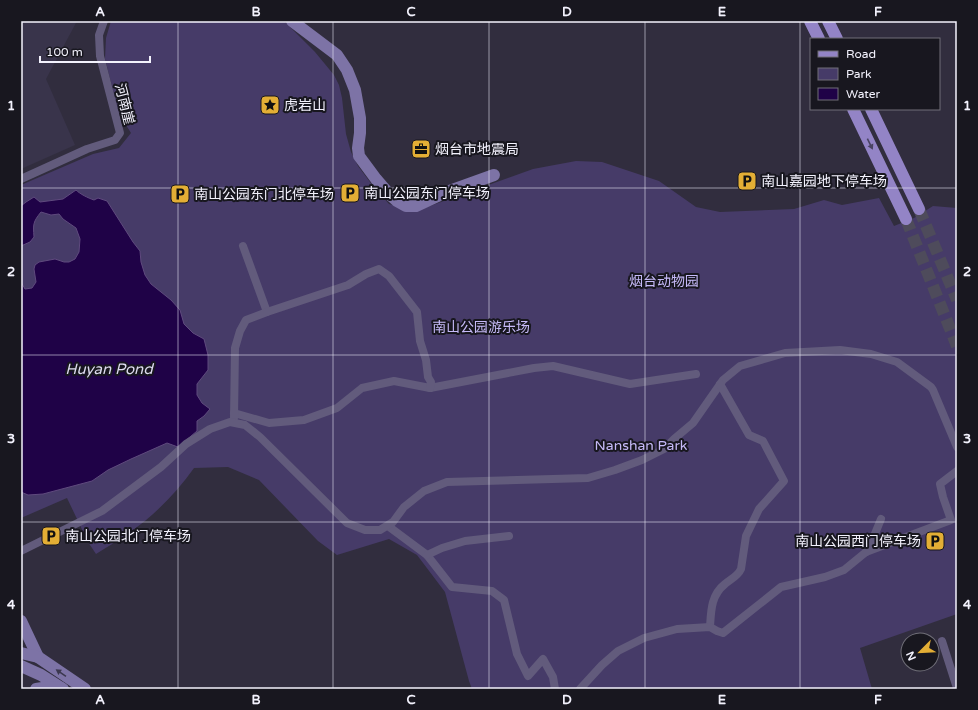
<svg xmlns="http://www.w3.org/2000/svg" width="978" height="710" font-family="'Varela Round','Noto Sans SC',sans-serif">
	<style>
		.built { fill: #39344b }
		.green { fill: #463b68 }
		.water { fill: #1f0247; stroke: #5f4a7e }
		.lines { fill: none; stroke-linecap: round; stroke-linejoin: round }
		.primary-tunnel { stroke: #4e4b5b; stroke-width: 12; stroke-dasharray: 12 6; stroke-linecap: butt }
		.street { stroke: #625b7c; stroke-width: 8 }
		.secondary { stroke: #7d73a6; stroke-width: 12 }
		.primary { stroke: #9384c6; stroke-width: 12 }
		.oneway { fill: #494362 }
		.oneway2 { fill: #3b374e }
		.grid { fill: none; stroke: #f3f2fd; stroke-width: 1; stroke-opacity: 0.55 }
		.labels { text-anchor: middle; stroke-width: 4; stroke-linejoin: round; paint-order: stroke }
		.street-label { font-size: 14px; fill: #f3f2fd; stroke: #18171f }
		.poi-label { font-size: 14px; fill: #f3f2fd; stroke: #18171f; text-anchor: start }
		.park-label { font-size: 14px; fill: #c6baf8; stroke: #18171f }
		.water-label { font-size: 15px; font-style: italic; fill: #dedbf0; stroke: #18171f }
		.neatline { fill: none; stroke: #f3f2fd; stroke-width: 1.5 }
		.grid-label { font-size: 13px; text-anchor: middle; font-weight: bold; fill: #f3f2fd }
	</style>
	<rect width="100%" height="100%" fill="#312d3e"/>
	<!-- built -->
	<path class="built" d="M21 21H77L46 79 75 145 21 169Z"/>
	<!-- green -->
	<path class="green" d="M111 21H284L315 52 334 75 339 85 342 98 346 134 351 152 358 166 373 186 389 204 416 211 533 169 576 161 602 162 659 181 696 207 720 212 794 209 824 200 842 205 879 198 894 226 914 218 933 206 957 208V614L860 648 872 689H472L469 681 445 592 417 555 389 539 337 555 318 541 259 480 228 467 194 468C177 492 155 515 130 532 119 540 107 547 96 554L88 542 67 498 21 518V185L93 154 119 148 131 133 119 114 105 59 106 38Z"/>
	<!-- water -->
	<path class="water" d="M76 190C80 194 88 198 94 200L98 198 107 201 133 242 140 251 141 262 145 275 151 284 171 300 180 310 184 324 193 333 204 339 208 355V370L197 384V395L202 403 210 409 204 416 197 421V431L178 447 167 443 131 459 108 470 92 481 43 494 28 495 21 492V282L25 289 32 288 36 282 34 269 35 265 39 262 55 259 64 262H69L75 259 79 252 80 239 76 228 63 219 59 214 51 215 41 212C33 222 33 224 34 237L30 242 21 246V206L26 202 34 197 40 202 63 199Z"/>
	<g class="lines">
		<!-- primary-tunnel -->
		<g class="primary-tunnel">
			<path d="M919 209 957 300"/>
			<path d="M906 219 957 346"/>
		</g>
		<!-- street -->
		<g class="street">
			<path d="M21 179 87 149 115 140 120 133 100 56 99 35 104 21"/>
			<path d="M243 246 267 312"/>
			<path d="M234 413 269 423 304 420 337 408 362 388 394 381 430 388 534 368 553 366 630 384 696 374"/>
			<path d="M234 418 235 348 240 331 246 320 267 312 348 285 366 274 379 269 389 276 417 312 420 341 426 360 428 377 431 382 430 388"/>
			<path d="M388 526 427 555 452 587 492 591 504 600 517 654 528 676 543 659 553 677 555 689"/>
			<path d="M21 551 102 511 161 467 186 444 210 429 230 422 245 425 260 437 347 523 365 530H380L393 522 404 507 424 491 447 482 588 478 615 470 642 460 664 449 674 439 693 423 723 380 740 366 785 353 840 350 871 354 897 362 931 387 933 390 957 447"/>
			<path d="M866 552 872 541 881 519"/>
			<path d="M427 555 442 548 465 541 509 536"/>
			<path d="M710 627C711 611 711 595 725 584 731 579 738 576 741 569L746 536 759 509 784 481 763 441 749 435 720 384"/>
			<path d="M942 641 957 688"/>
			<path d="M580 689 602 665 618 651 644 638 677 629 710 627 717 631 723 633 781 587 825 577 844 570 866 552 951 520 943 497 940 484 957 471"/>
		</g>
		<!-- secondary -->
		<g class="secondary">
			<path d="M292 21 337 55 347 70 355 90 360 118V133L358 148 359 156 376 179 388 193 397 201 406 206H416L444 193 494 175"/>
			<path d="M21 621 38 657"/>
			<path d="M21 653 38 657 85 689"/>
			<path d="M21 666 41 675 63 689"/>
			<path d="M36 689 49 687 61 688"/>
		</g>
		<!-- primary -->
		<g class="primary">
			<path d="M810 21 819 39"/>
			<path d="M828 21 837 39"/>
			<path d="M853 109 906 219"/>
			<path d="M871 109 919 209"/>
		</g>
	</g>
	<!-- one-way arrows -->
	<defs><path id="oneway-solid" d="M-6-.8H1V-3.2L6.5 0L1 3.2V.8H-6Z"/></defs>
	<use class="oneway" href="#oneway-solid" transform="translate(870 144) rotate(64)"/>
	<use class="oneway2" href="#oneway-solid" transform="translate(61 673) rotate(-146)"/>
	<!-- grid -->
	<path class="grid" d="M178 21V689M333 21V689M489 21V689M645 21V689M800 21V689M21 188H957M21 355H957M21 522H957"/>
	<!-- icons -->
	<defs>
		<symbol id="sight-square" viewBox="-11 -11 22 22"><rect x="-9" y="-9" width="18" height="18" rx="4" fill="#e3ae35" stroke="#18171f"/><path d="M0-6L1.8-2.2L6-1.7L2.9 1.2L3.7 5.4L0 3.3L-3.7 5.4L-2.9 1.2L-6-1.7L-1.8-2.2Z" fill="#111"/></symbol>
		<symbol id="office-square" viewBox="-11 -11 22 22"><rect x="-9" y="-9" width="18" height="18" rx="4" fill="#e3ae35" stroke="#18171f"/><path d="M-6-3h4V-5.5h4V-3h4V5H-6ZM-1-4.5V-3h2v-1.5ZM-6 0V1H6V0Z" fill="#111"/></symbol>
		<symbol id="parking-square" viewBox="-11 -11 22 22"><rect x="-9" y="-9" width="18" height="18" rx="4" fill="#e3ae35" stroke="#18171f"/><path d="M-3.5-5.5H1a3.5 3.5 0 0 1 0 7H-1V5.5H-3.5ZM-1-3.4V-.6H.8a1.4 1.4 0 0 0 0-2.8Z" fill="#111"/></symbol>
	</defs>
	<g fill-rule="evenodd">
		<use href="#sight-square" x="259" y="94" width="22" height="22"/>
		<use href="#office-square" x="410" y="138" width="22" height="22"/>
		<use href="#parking-square" x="736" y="170" width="22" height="22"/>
		<use href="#parking-square" x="339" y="182" width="22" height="22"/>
		<use href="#parking-square" x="169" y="183" width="22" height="22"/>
		<use href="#parking-square" x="40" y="525" width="22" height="22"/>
		<use href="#parking-square" x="924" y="530" width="22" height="22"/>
	</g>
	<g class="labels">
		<!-- street labels -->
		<g class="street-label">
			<text transform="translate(125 104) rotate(76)" y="5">河南崖</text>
		</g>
		<!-- poi labels -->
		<g class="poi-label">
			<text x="284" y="110">虎岩山</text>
			<text x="435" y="154">烟台市地震局</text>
			<text x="761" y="186">南山嘉园地下停车场</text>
			<text x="364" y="198">南山公园东门停车场</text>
			<text x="194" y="199">南山公园东门北停车场</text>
			<text x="65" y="541">南山公园北门停车场</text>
			<text x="921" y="546" text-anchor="end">南山公园西门停车场</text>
		</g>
		<!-- park labels -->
		<g class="park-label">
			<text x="664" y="286">烟台动物园</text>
			<text x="481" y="332">南山公园游乐场</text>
			<text x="641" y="450">Nanshan Park</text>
		</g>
		<!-- water labels -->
		<g class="water-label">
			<text x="109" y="374">Huyan Pond</text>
		</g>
	</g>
	<!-- border -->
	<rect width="978" height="710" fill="none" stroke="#18171f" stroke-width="44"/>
	<!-- legend -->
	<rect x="810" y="38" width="130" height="72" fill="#18171f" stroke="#706f78"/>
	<rect x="818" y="51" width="20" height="6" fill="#9384c6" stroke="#706f78"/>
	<text x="846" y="58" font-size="12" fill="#f3f2fd">Road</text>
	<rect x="818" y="68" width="20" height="12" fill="#463b68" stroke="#706f78"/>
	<text x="846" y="78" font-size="12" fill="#f3f2fd">Park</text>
	<rect x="818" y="88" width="20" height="12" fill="#1f0247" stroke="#706f78"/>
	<text x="846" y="98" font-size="12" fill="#f3f2fd">Water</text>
	<!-- north arrow -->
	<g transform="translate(920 652) rotate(246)"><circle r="19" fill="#18171f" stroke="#706f78"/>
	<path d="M0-3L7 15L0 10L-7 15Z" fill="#e3ae35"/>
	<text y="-6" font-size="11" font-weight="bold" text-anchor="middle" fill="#f3f2fd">N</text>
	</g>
	<!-- scale -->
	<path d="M40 56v6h110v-6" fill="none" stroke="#f3f2fd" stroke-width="2"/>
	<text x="46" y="56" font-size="12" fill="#f3f2fd" stroke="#18171f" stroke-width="3" paint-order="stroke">100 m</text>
	<rect x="22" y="22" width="934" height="666" class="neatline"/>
	<g class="grid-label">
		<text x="100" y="16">A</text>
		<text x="256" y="16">B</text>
		<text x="411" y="16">C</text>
		<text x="567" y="16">D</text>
		<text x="722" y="16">E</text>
		<text x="878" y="16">F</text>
		<text x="11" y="110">1</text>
		<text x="967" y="110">1</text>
		<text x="11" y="276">2</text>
		<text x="967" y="276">2</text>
		<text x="11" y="443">3</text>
		<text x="967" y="443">3</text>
		<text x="11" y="609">4</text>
		<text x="967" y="609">4</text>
		<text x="100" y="704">A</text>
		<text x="256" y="704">B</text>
		<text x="411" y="704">C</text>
		<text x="567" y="704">D</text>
		<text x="722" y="704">E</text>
		<text x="878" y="704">F</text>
	</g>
</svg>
